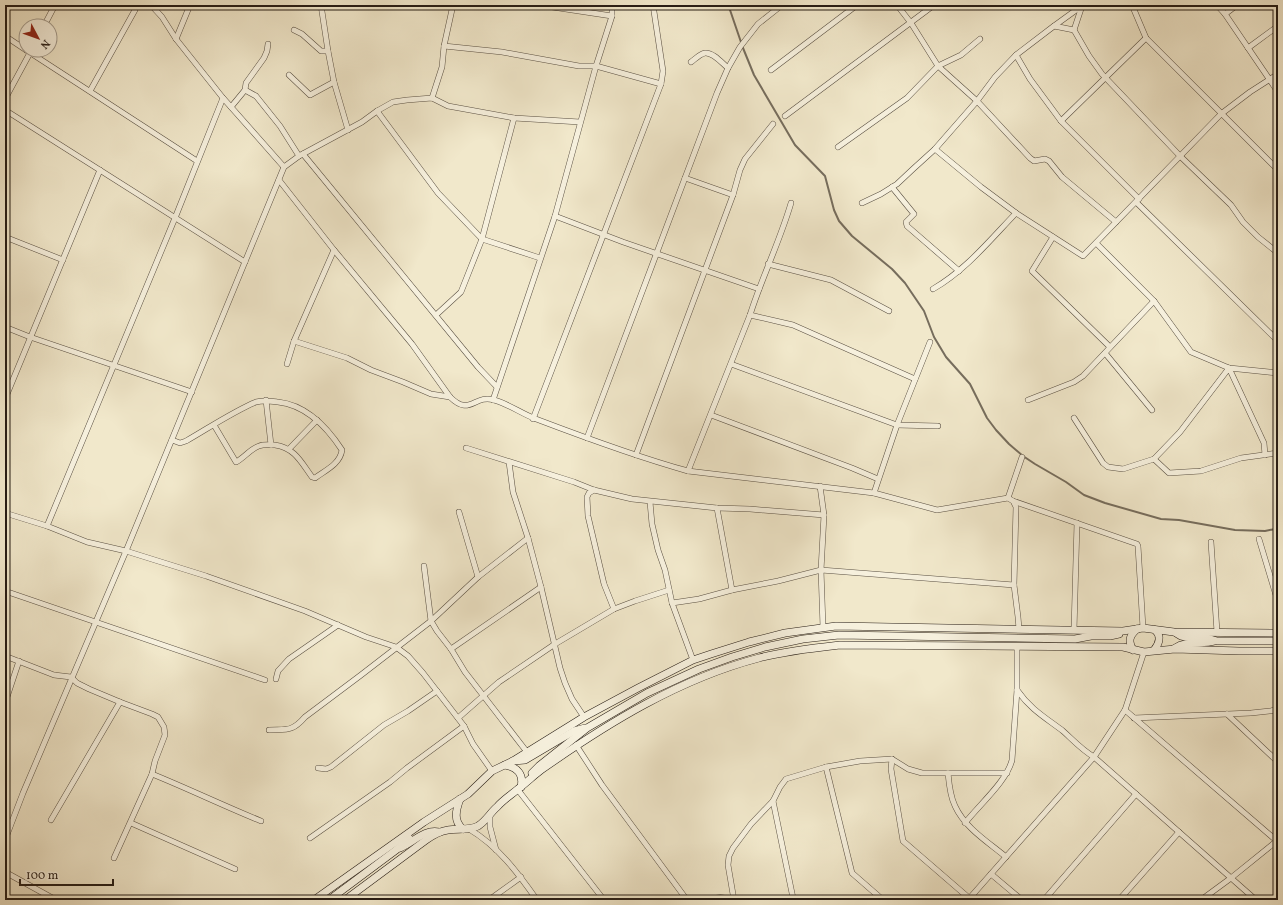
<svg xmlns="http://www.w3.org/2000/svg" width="1283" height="905" font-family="Vollkorn,serif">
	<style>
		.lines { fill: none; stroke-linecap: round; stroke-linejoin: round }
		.stream { stroke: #766d5d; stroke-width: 2 }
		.minor-casing { stroke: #594f42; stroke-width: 6 }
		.secondary-casing { stroke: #261c15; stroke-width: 8 }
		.minor { stroke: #f6f0dd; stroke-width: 5 }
		.secondary { stroke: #f6f0dd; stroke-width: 7 }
	</style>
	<rect width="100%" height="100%" fill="#f1e8cb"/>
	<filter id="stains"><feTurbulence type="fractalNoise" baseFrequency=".005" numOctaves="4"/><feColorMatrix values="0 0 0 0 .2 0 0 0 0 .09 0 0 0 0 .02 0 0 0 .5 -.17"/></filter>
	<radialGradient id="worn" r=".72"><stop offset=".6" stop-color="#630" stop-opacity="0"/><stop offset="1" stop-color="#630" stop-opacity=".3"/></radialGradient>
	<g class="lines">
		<!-- stream -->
		<path class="stream" d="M729 5V7L743 48 754 75 795 145 825 176 834 210 839 221 852 236 892 269 905 283 924 311 934 337 946 357 970 384 987 418 996 430 1009 444 1023 456 1035 464 1066 482 1084 495 1105 503 1161 519 1179 520 1235 530 1265 531 1275 529"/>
		<defs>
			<g id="minor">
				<path d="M151 5 162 17 176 39 223 98 284 167"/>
				<path d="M321 5 328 51 334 82 348 130"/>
				<path d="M539 5 612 16"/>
				<path d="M897 5 911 23 938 66 977 101 1030 158 1034 161 1045 159 1049 161 1062 177 1116 222"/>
				<path d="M1132 5 1146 38 1278 170"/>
				<path d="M1217 5 1225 14 1278 92"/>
				<path d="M1225 14 1237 5"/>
				<path d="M44 26 55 5"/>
				<path d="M1054 26 1083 5"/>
				<path d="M294 30 302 34 321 51H328"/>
				<path d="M1074 30 1089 56 1102 74 1180 156 1231 205 1243 222 1258 237 1278 253"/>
				<path d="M1074 30 1082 6"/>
				<path d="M5 36 26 50"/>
				<path d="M176 39 190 5"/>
				<path d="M444 46 502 52 579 66H596L661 84"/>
				<path d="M1248 48 1278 26"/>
				<path d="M26 50 197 161"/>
				<path d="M1016 55 1030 79 1061 121 1139 199"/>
				<path d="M691 62C695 59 700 54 705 53 713 52 722 63 728 68"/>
				<path d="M771 70 857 5"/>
				<path d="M289 75 310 95 334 82"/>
				<path d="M245 90 256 96 280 126 299 156"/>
				<path d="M90 91 135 10"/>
				<path d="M432 98 442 67 444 46 453 5"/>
				<path d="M5 99 31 51"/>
				<path d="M231 107 245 90 246 83 264 58 267 51 268 44"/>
				<path d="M5 110 245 262"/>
				<path d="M377 111 438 193 482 239 540 258"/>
				<path d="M785 116 934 5"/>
				<path d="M1061 121 1146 38"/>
				<path d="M838 147 907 98 938 66 961 55 980 39"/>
				<path d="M935 149 981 187 1016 213 1083 256 1221 114 1250 92 1278 74"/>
				<path d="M303 154 478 367 497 387"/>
				<path d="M685 178 733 195"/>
				<path d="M279 180 334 250 412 344 450 397C470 417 474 394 494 400 509 404 522 414 536 419 586 438 637 457 688 471L874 493 937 510 1008 498 1013 501 1016 507 1014 585 1018 617 1019 629"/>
				<path d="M892 187 914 214 906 222 907 226 959 271"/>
				<path d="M1136 202 1278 341"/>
				<path d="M862 203 881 194 897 184 913 169 935 149 977 101 995 77 1016 55 1054 26 1074 30"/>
				<path d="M555 216 623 242 759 289"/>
				<path d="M5 237 63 260"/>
				<path d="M1053 237 1032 271 1110 347"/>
				<path d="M1096 243 1154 301 1191 352 1229 368 1278 373"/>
				<path d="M768 264 831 280 889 311"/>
				<path d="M933 289C966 270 990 240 1016 213"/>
				<path d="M436 315 461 292 482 239 514 118"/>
				<path d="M750 315 793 325 915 379"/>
				<path d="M5 327 30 337 192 392"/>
				<path d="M294 341 347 358 371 370 403 382 431 394 450 397"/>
				<path d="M1105 353 1152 410"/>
				<path d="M287 364 294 341 334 250"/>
				<path d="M731 364 897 425 938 426"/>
				<path d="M5 399 100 170"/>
				<path d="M266 400 271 445"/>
				<path d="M493 400 555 216 596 66 612 16V5"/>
				<path d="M1028 400 1074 382 1083 376 1154 301"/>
				<path d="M711 415 852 468 878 479"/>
				<path d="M1074 418 1103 463 1108 467 1123 469 1154 459 1180 432 1229 368 1264 443 1265 455"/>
				<path d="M533 419 661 84 663 71 653 5"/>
				<path d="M587 438 717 93 728 68 740 47 758 24 782 5"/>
				<path d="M172 440 180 443 186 441C207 429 234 411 256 402 264 400 270 401 278 402 306 405 327 427 342 450 340 464 326 470 315 478L312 477C301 462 295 448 275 445 270 445 264 444 259 446 250 449 244 458 236 462L214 425"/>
				<path d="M466 448 574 482 594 490 632 499 717 508 750 509 824 515"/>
				<path d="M289 449 317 420"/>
				<path d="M636 455 733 195 740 170 745 159 773 124"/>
				<path d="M1154 459 1169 473 1201 471 1241 458 1278 453"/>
				<path d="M509 462 513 492 528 538 541 587 560 668 565 683 572 699 584 717"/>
				<path d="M688 471 750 315C762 277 780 241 791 203"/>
				<path d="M820 486 824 515 821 570 823 627"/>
				<path d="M594 490 589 493 587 497 588 516 604 584 614 609"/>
				<path d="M874 493 897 425 930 342"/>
				<path d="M1008 498 1022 457"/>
				<path d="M1013 501 1137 544 1138 546 1143 628"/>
				<path d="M650 502 652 524 658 550 665 570 672 603 693 660"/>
				<path d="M717 508 732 590"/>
				<path d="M459 512 478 577"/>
				<path d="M5 513 47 526 87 542 126 551 206 576 305 611 366 637 396 647 408 656 423 673 464 726 473 744 492 771"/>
				<path d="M47 526 175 218 223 98"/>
				<path d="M1259 539 1278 602"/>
				<path d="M1211 542 1217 632"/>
				<path d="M424 566 431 621 437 631 451 649 465 672 527 752"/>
				<path d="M5 591 265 680"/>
				<path d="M672 603 699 599 732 590 778 581 821 570 1014 585"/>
				<path d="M1074 630 1077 523"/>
				<path d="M451 649 541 587"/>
				<path d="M5 656 54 675 71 677 77 683 89 689 120 702 152 714 158 717 164 727 165 735 155 761 152 774 114 858"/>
				<path d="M276 679 278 671 289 659 338 625"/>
				<path d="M1017 690C1030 709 1046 718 1063 731 1073 740 1082 750 1094 757L1256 900"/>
				<path d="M5 703 19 661"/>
				<path d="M1125 710 1277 841"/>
				<path d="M1227 714 1278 762"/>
				<path d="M458 718 499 682 555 644 614 609 635 601 669 590"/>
				<path d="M1134 718 1251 713 1278 710"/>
				<path d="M269 730C287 729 292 732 305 717L361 675 431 621 478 577 528 538"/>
				<path d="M576 745 602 785 687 900"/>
				<path d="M892 759 891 769 903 841 969 898"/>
				<path d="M826 767 852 873 883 900"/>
				<path d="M318 768 326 769 331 767 384 725 408 711 437 691"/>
				<path d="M948 773C949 784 950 796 955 806 965 828 988 842 1006 857"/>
				<path d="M152 774C189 789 224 806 261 821"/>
				<path d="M518 790 604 900"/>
				<path d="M773 801 793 898 796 900"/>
				<path d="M490 814V827L496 850"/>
				<path d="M51 820 120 702"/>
				<path d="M131 823 235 869"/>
				<path d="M965 823C979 805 1007 781 1012 760L1017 690V646"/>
				<path d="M469 829C498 846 518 873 537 900"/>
				<path d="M310 838 390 782 407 768 464 726"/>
				<path d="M5 840 23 793 126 551 284 167 299 156 362 122 377 111 393 102 407 100 432 98 448 106 514 118 580 122"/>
				<path d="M5 872 56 900"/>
				<path d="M991 874 1022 900"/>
				<path d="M489 900 521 877"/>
				<path d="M709 900C717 896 725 897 734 900"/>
				<path d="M734 900 728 865 729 856 733 848 751 824 773 801 780 787 786 779 826 767 860 761 892 759 908 769 922 773H1007"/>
				<path d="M968 900 1094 757 1125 710 1144 652"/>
				<path d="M1044 900 1136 794"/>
				<path d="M1119 900 1179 832"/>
				<path d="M1201 900 1231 878 1278 840"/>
			</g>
			<g id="secondary">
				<path d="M1176 633 1181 636 1186 637 1207 638 1217 641H1278"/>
				<path d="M1175 648C1187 640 1202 645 1215 641"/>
				<path d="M1133 650C1128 641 1129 636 1137 629"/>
				<path d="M1154 650C1159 644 1162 636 1155 630"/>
				<path d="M513 761 525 760 574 731 585 728"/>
				<path d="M505 765C517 767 524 774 521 787"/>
				<path d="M532 773 539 766 587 728 647 693 699 669 732 657 765 647 803 639 839 635 1075 639 1091 636H1110L1119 634"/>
				<path d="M460 799C456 810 453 821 463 829"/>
				<path d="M400 848C414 842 424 829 439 832"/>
				<path d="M314 900 424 822 468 794 492 771 513 761 584 717 638 688 693 660 711 654 749 642 785 633 836 626 1123 631 1143 628 1174 632 1278 633"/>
				<path d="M329 900 396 850 409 838"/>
				<path d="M345 900 426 840C433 835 440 831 448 830 458 828 468 831 478 826 486 821 490 813 497 807 503 800 511 795 518 789 526 783 533 776 541 770 608 723 679 679 759 658 785 651 813 648 840 645L1123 647 1144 652 1175 649 1239 651H1278"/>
			</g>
		</defs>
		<!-- minor casing -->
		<use href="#minor" class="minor-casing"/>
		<!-- secondary casing -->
		<use href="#secondary" class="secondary-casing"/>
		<!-- minor -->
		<use href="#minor" class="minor"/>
		<!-- secondary -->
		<use href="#secondary" class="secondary"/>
	</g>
	<!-- margin -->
	<rect width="1283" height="905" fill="none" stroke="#f1e8cb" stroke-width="20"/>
	<rect x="6" y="6" width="1271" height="893" fill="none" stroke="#261c15" stroke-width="2"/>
	<rect x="10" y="10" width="1263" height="885" fill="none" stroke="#261c15"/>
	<!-- north arrow -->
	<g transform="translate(38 38) rotate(131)"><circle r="19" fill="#f6f0dd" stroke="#a39b8d"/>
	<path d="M0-3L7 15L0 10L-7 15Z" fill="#8f2418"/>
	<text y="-6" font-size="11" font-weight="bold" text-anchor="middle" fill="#261c15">N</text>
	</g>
	<!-- scale -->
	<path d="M20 879v6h93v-6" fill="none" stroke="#261c15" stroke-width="2"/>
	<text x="26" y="879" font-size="12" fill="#261c15" stroke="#f6f0dd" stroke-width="3" paint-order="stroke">100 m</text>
	<rect width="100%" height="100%" filter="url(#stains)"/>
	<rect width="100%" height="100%" fill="url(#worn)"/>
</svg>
